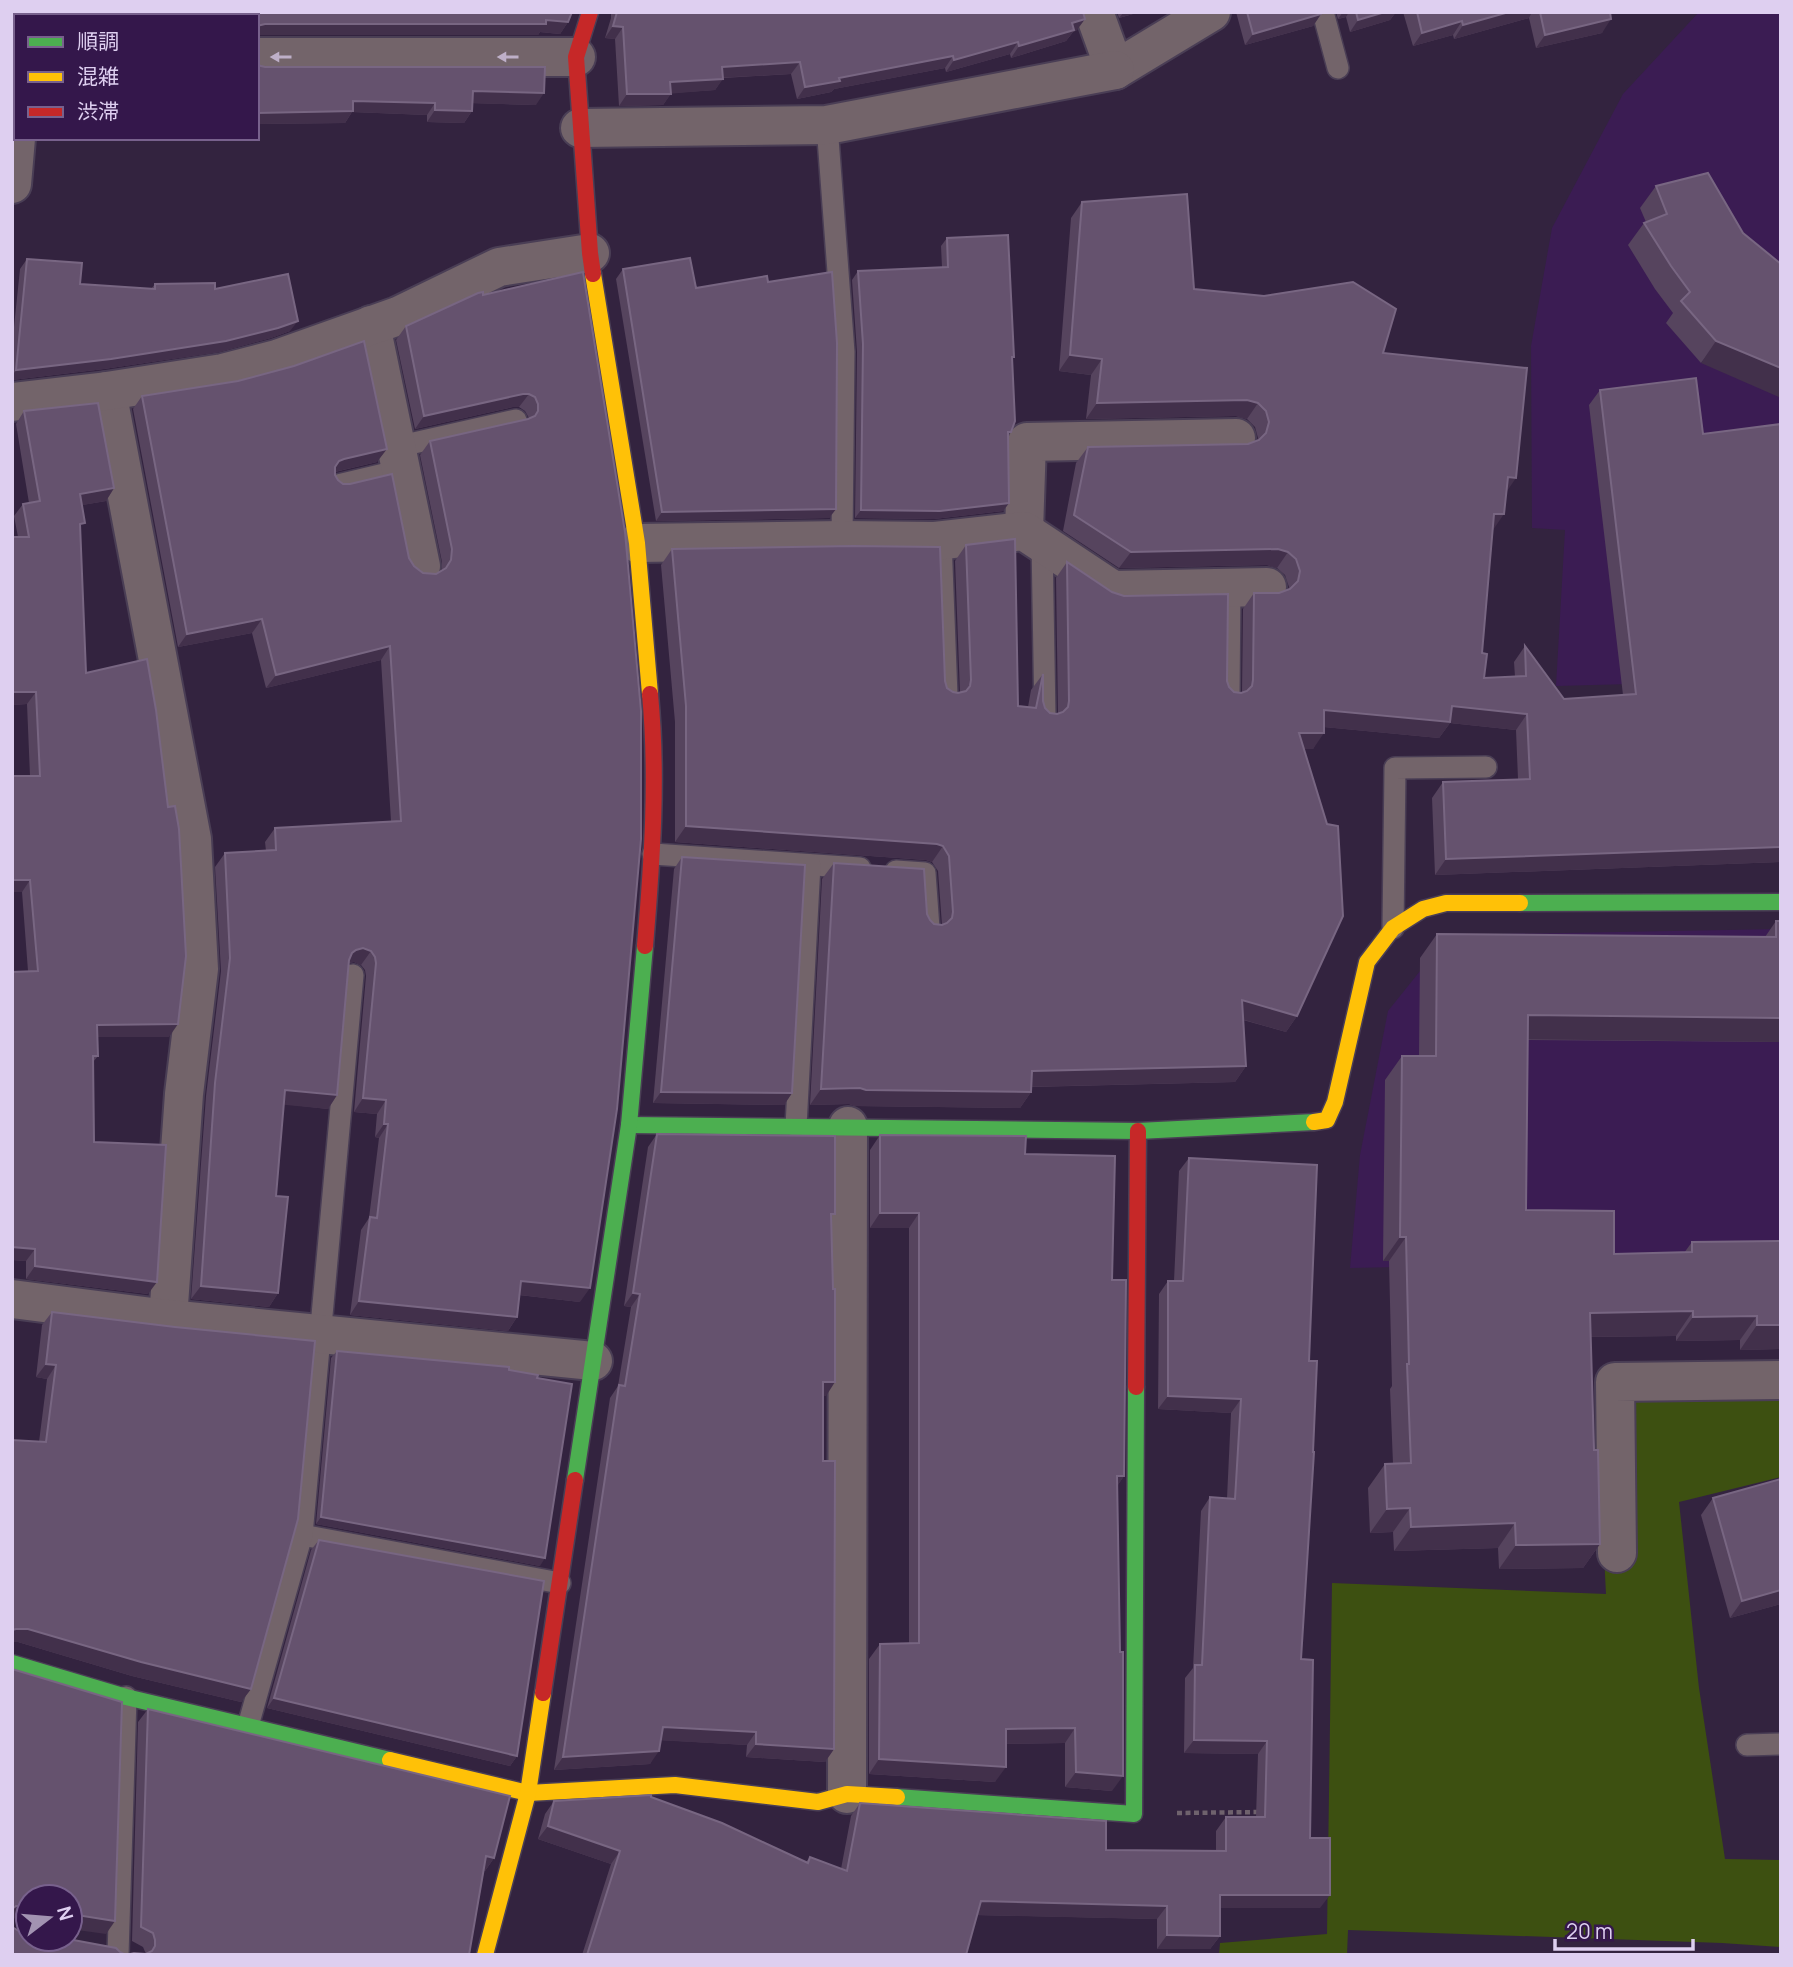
<svg xmlns="http://www.w3.org/2000/svg" width="1793" height="1967" font-family="Manrope,'Noto Sans JP',sans-serif">
	<style>
		.built { fill: #3b1c53 }
		.forest { fill: #3d5011 }
		.lines { fill: none; stroke-linecap: round; stroke-linejoin: round }
		.lane-casing { stroke: #4a3e55; stroke-width: 24 }
		.street-casing { stroke: #4a3e55; stroke-width: 42 }
		.fast-casing { stroke: #4a3e55; stroke-width: 19 }
		.slow-casing { stroke: #4a3e55; stroke-width: 19 }
		.jam-casing { stroke: #4a3e55; stroke-width: 19 }
		.path { stroke: #6f626d; stroke-width: 4.5; stroke-dasharray: 5 3.5; stroke-linecap: butt }
		.lane { stroke: #73646a; stroke-width: 21 }
		.street { stroke: #73646a; stroke-width: 38 }
		.fast { stroke: #4caf50; stroke-width: 16 }
		.slow { stroke: #ffc107; stroke-width: 16 }
		.jam { stroke: #c62828; stroke-width: 16 }
		.wall { fill: #56445e }
		.shaded-wall { fill: #42304b }
		.building { fill: #65526e; stroke: #786682; stroke-width: 2 }
		.oneway { fill: #beafc8 }
	</style>
	<rect width="100%" height="100%" fill="#33233f"/>
	<!-- built -->
	<g class="built">
		<path d="M1699 12H1781V680L1556 686 1565 530 1532 528 1531 346 1552 228 1623 94Z"/>
		<path d="M1781 929V1252L1660 1262 1350 1268 1360 1155 1388 1011 1449 935Z"/>
	</g>
	<!-- forest -->
	<path class="forest" d="M1596 1394H1781V1477L1679 1502 1699 1688 1725 1859 1781 1860V1947L1722 1943 1348 1930 1347 1955H1219L1220 1943 1327 1934 1332 1583 1606 1594Z"/>
	<g class="lines">
		<defs>
			<g id="lane">
				<path d="M1323 12 1338 68"/>
				<path d="M827 125 844 352 842 540"/>
				<path d="M396 447 516 420"/>
				<path d="M338 485 401 470"/>
				<path d="M941 540 947 696"/>
				<path d="M1042 543 1045 717"/>
				<path d="M1229 696 1230 588"/>
				<path d="M653 854 860 868"/>
				<path d="M896 871 925 873 929 928"/>
				<path d="M1393 928 1395 768 1486 767"/>
				<path d="M796 1126 810 865"/>
				<path d="M302 1535 560 1583"/>
				<path d="M248 1726 302 1535 353 975"/>
				<path d="M1747 1745 1781 1744"/>
				<path d="M118 1955 126 1697"/>
			</g>
			<g id="street">
				<path d="M1094 12 1115 70 1211 12"/>
				<path d="M24 16 25 12"/>
				<path d="M257 57H576"/>
				<path d="M580 128 827 125 1115 70"/>
				<path d="M12 184 16 138"/>
				<path d="M371 325 421 566"/>
				<path d="M107 391 192 839 199 969 184 1094 168 1319"/>
				<path d="M12 402 107 391 223 373 277 359 398 316 499 267 590 253"/>
				<path d="M1024 531 1027 442 1236 438"/>
				<path d="M637 543 842 540 935 541 1024 531 1113 590 1267 587"/>
				<path d="M12 1299 168 1319 593 1361"/>
				<path d="M1617 1553 1615 1382 1781 1380"/>
				<path d="M847 1794 848 1126"/>
			</g>
			<g id="fast">
				<path d="M1520 903 1781 902"/>
				<path d="M629 1125 1138 1131 1314 1122"/>
				<path d="M575 1480 629 1125 645 946"/>
				<path d="M12 1663 126 1697 390 1760"/>
				<path d="M897 1797 1134 1814 1136 1387"/>
			</g>
			<g id="slow">
				<path d="M593 274 637 543 650 694"/>
				<path d="M1314 1122 1327 1120 1335 1102 1367 962 1393 928 1423 909 1446 903H1520"/>
				<path d="M390 1760 528 1793 675 1785 818 1802 847 1794 897 1797"/>
				<path d="M485 1955 528 1793 543 1693"/>
			</g>
			<g id="jam">
				<path d="M590 12 576 57 590 253 593 274"/>
				<path d="M645 946C652 862 658 778 650 694"/>
				<path d="M1136 1387 1138 1131"/>
				<path d="M543 1693 575 1480"/>
			</g>
		</defs>
		<!-- lane casing -->
		<use href="#lane" class="lane-casing"/>
		<!-- street casing -->
		<use href="#street" class="street-casing"/>
		<!-- fast casing -->
		<use href="#fast" class="fast-casing"/>
		<!-- slow casing -->
		<use href="#slow" class="slow-casing"/>
		<!-- jam casing -->
		<use href="#jam" class="jam-casing"/>
		<!-- path -->
		<path class="path" d="M1177 1813 1262 1812"/>
		<!-- lane -->
		<use href="#lane" class="lane"/>
		<!-- street -->
		<use href="#street" class="street"/>
		<!-- fast -->
		<use href="#fast" class="fast"/>
		<!-- slow -->
		<use href="#slow" class="slow"/>
		<!-- jam -->
		<use href="#jam" class="jam"/>
	</g>
	<!-- wall -->
	<g class="wall">
		<path d="M136 12H572L568 22 560 34 540 32 538 35H257V16H135Z"/>
		<path d="M611 12H1083L1077 30 1073 32 1066 41 1011 58 1010 54 946 72 945 68 834 89 831 92 797 99 791 74 723 78 715 90 671 93 663 105 619 106 615 39 605 38 611 18Z"/>
		<path d="M1117 12H1140L1119 18Z"/>
		<path d="M1236 12H1321V14L1313 26 1245 45Z"/>
		<path d="M1336 12H1396L1390 20 1350 32 1346 17 1338 19Z"/>
		<path d="M1403 12H1610L1602 33 1536 48 1529 18 1454 39 1453 35 1413 46Z"/>
		<path d="M257 65 265 67 536 105 472 103V111L464 123 427 122V115L352 112 345 123 257 124Z"/>
		<path d="M1656 186 1743 233 1781 264 1701 363 1666 323 1673 313 1655 289 1628 245 1644 223 1646 222 1640 208Z"/>
		<path d="M1082 202 1194 289 1383 353 1507 492 1493 530 1482 653 1484 678 1515 677 1514 662 1525 646 1564 699 1623 695 1589 405 1600 390 1703 434 1781 424V862L1435 875 1432 798 1443 782 1518 779 1516 730 1450 723 1439 738 1324 727 1313 749H1304L1297 1016 1286 1032 1243 1020 1246 1066 1235 1082 1031 1087V1092L1020 1108 855 1106 849 1104 810 1105 822 879 834 863 927 914 930 920 934 924 942 925 938 871 932 862 926 860 675 842V722L661 565 672 549 945 681 947 688 953 692 958 693H960L955 561 966 545 1018 706 1028 707 1031 690 1043 674V701L1045 708 1050 713 1058 714 1056 578 1067 562 1227 681 1229 687 1234 692 1241 693H1242L1243 609 1254 593H1279L1288 590 1289 587 1285 575 1277 568 1267 565 1119 568 1063 531 1076 463 1088 447 1248 444 1257 441 1258 438 1255 427 1247 419 1236 416 1086 419 1091 375 1059 371 1071 218Z"/>
		<path d="M947 238 1012 360 1008 437 1009 503 1003 511 934 519 855 518 857 352 852 280 858 271 942 267 941 246Z"/>
		<path d="M27 259 80 284 151 289 155 284 215 289 290 331 271 338 219 352 104 369 12 380V346L20 269Z"/>
		<path d="M623 269 696 288 768 282 836 509 829 518 656 521 616 279Z"/>
		<path d="M583 272 580 1302 519 1295 517 1317 508 1331 350 1315 361 1230 369 1218 379 1138 375 1137 377 1114 354 1112 366 976 365 970 361 965 354 962 349 963 337 1095 328 1109 284 1104 276 1196 278 1293 269 1307 191 1299 206 1096 221 971 215 867 225 853 266 851 265 842 275 828 391 821 381 660 266 688 252 633 178 647 133 409 142 396 377 462 335 472V475L338 480 409 558 414 566 423 573 436 574 442 570V562L420 455 430 441 528 419 529 418 525 411 519 407H513L415 429 396 340 406 326 483 295Z"/>
		<path d="M24 411 114 488 106 501 82 505 80 529 86 673 169 1037H97L98 1056 93 1062 94 1142 148 1294 26 1279V1261L12 1260V972L28 971 22 892 30 776 27 704 12 705V537H18L14 516 23 504 29 503 16 424Z"/>
		<path d="M682 857 792 1093 784 1105 653 1103 674 869Z"/>
		<path d="M1776 921H1781V1042L1528 1040 1526 1210 1614 1254 1684 1253 1692 1242 1781 1241V1349L1740 1350V1340L1676 1341V1336L1590 1337 1594 1450 1600 1544 1583 1568 1499 1569 1498 1548 1394 1551 1393 1532 1370 1533 1368 1488 1385 1464H1393L1390 1389 1392 1386 1389 1261H1383L1385 1080 1402 1056H1419L1420 958 1437 934 1765 937Z"/>
		<path d="M657 1134 831 1220 826 1396 823 1395V1461L834 1749 825 1762 746 1757 747 1745 661 1740 650 1764 554 1770 610 1398 618 1386 631 1307 624 1306 648 1147Z"/>
		<path d="M880 1135 1025 1154 1112 1280 1124 1476 1117 1486 1112 1791 1065 1787V1743L1006 1744 995 1782 869 1774V1659L880 1644H909V1228H870V1150Z"/>
		<path d="M1189 1158 1309 1361 1301 1659 1310 1838 1320 1908H1220V1936L1210 1949H1157V1919L977 1915 966 1955H582L611 1864 538 1839 545 1814 554 1801 651 1797 806 1862 810 1857 841 1869 851 1816 860 1803 1106 1850 1216 1851V1831L1226 1817H1256L1258 1754 1184 1753 1185 1678 1193 1668 1201 1511 1210 1497 1227 1498 1231 1413 1158 1409 1159 1294 1168 1281H1174L1179 1171Z"/>
		<path d="M52 1312 251 1689 241 1702 132 1676 18 1642H12V1440L39 1442 47 1379 36 1377 42 1325Z"/>
		<path d="M337 1351 509 1370 540 1566 316 1524 331 1358Z"/>
		<path d="M1781 1479V1604L1730 1618 1701 1515 1713 1498Z"/>
		<path d="M319 1540 517 1756 510 1766 267 1708 311 1550Z"/>
		<path d="M148 1709 494 1858 485 1871H484L469 1955H12L19 1931 126 1955 146 1954 143 1947 132 1941 138 1722Z"/>
	</g>
	<!-- shaded-wall -->
	<g class="shaded-wall">
		<path d="M1124 12H1140L1119 18Z"/>
		<path d="M1343 12H1349L1346 17 1338 19Z"/>
		<path d="M1385 12H1396L1390 20 1350 32 1358 20Z"/>
		<path d="M1509 12H1532L1529 18 1454 39 1463 25Z"/>
		<path d="M1321 14 1313 26 1245 45 1253 34Z"/>
		<path d="M1085 19 1077 30 1073 32 1066 41 1011 58 1019 46 1072 23Z"/>
		<path d="M1611 19 1602 33 1536 48 1545 35Z"/>
		<path d="M546 20 568 22 560 34 540 32 538 35H257V26L265 24Z"/>
		<path d="M1462 21 1453 35 1413 46 1422 33Z"/>
		<path d="M613 26 623 27 615 39 605 38Z"/>
		<path d="M1018 42 1010 54 946 72 954 60Z"/>
		<path d="M953 56 945 68 834 89 831 92 797 99 805 87 839 78Z"/>
		<path d="M800 62 791 74 714 78 722 67Z"/>
		<path d="M723 79 715 90 667 94H671L663 105 619 106 627 94 670 82Z"/>
		<path d="M473 91 544 93 536 105 465 103Z"/>
		<path d="M353 101 435 103 427 115 352 112 345 123 257 124V113Z"/>
		<path d="M435 110 472 111 464 123 427 122Z"/>
		<path d="M95 138H175L173 141Z"/>
		<path d="M298 321 290 331 271 338 219 352 104 369 12 380V376L16 370Z"/>
		<path d="M1716 341 1781 368V398L1701 363Z"/>
		<path d="M1070 355 1102 359 1091 375 1059 371Z"/>
		<path d="M523 394H529L519 407H513L415 429 424 416Z"/>
		<path d="M1247 400 1258 403 1247 419 1236 416 1086 419 1097 403Z"/>
		<path d="M387 449 377 462 334 472 330 475 339 461 344 459Z"/>
		<path d="M1508 477 1516 478 1505 494Z"/>
		<path d="M114 488 106 501 71 507 80 494Z"/>
		<path d="M1009 503 1003 511 934 519 855 518 861 510Z"/>
		<path d="M836 509 829 518 656 521 662 512Z"/>
		<path d="M1494 514H1504L1493 530Z"/>
		<path d="M1278 549 1288 552 1277 568 1267 565 1119 568 1131 552Z"/>
		<path d="M262 619 252 633 178 647 187 634Z"/>
		<path d="M390 646 381 660 266 688 276 675Z"/>
		<path d="M12 692H36L27 704 12 705Z"/>
		<path d="M1452 706 1527 714 1516 730 1450 723 1439 738 1313 726 1324 710Z"/>
		<path d="M1299 733H1324L1313 749H1288Z"/>
		<path d="M686 826 937 844 943 846 932 862 926 860 675 842Z"/>
		<path d="M1781 847V862L1435 875 1446 859Z"/>
		<path d="M12 880H30L22 892H12Z"/>
		<path d="M363 948 371 951 361 965 354 962 347 963 352 953 356 950Z"/>
		<path d="M1242 1000 1297 1016 1286 1032 1231 1016Z"/>
		<path d="M1528 1015 1781 1018V1042L1511 1039Z"/>
		<path d="M178 1024 169 1037H89L97 1025Z"/>
		<path d="M1246 1066 1235 1082 1021 1087 1032 1071Z"/>
		<path d="M860 1088 1031 1092 1020 1108 855 1106 849 1104 810 1105 821 1089Z"/>
		<path d="M285 1090 337 1095 328 1109 276 1104Z"/>
		<path d="M661 1092 792 1093 784 1105 653 1103Z"/>
		<path d="M363 1098 386 1100 377 1114 354 1112Z"/>
		<path d="M384 1124H388L379 1138 375 1137Z"/>
		<path d="M880 1213H919L909 1228H870Z"/>
		<path d="M1400 1237H1406L1389 1261H1383Z"/>
		<path d="M12 1247 35 1249 26 1261 12 1260Z"/>
		<path d="M35 1266 157 1282 148 1294 26 1279Z"/>
		<path d="M521 1281 590 1288 580 1302 511 1294Z"/>
		<path d="M201 1286 278 1293 269 1307 191 1299Z"/>
		<path d="M633 1293 640 1294 631 1307 624 1306Z"/>
		<path d="M359 1301 517 1317 508 1331 350 1315Z"/>
		<path d="M1693 1311 1676 1336 1573 1337 1590 1313Z"/>
		<path d="M1757 1316 1740 1340 1676 1341 1693 1317Z"/>
		<path d="M1757 1325H1781V1349L1740 1350Z"/>
		<path d="M46 1364 56 1365 47 1379 36 1377Z"/>
		<path d="M823 1382H835L826 1396 814 1395Z"/>
		<path d="M1168 1396 1241 1399 1231 1413 1158 1409Z"/>
		<path d="M1117 1476H1124L1114 1491Z"/>
		<path d="M1410 1508 1393 1532 1370 1533 1387 1509Z"/>
		<path d="M321 1517 545 1558 540 1566 316 1524Z"/>
		<path d="M1515 1523 1498 1548 1394 1551 1411 1527Z"/>
		<path d="M1600 1544 1583 1568 1499 1569 1516 1545Z"/>
		<path d="M1781 1590V1604L1730 1618 1742 1601Z"/>
		<path d="M16 1629H28L251 1689 241 1702 132 1676 18 1642H12V1630Z"/>
		<path d="M274 1698 517 1756 510 1766 267 1708Z"/>
		<path d="M663 1727 756 1732 747 1745 654 1740Z"/>
		<path d="M1075 1728 1065 1743 996 1744 1006 1729Z"/>
		<path d="M1194 1740 1267 1741 1258 1754 1184 1753Z"/>
		<path d="M756 1744 834 1749 825 1762 746 1757Z"/>
		<path d="M659 1751 650 1764 554 1770 563 1757Z"/>
		<path d="M879 1759 1006 1767 995 1782 869 1774Z"/>
		<path d="M1076 1772 1123 1776 1112 1791 1065 1787Z"/>
		<path d="M548 1826 620 1851 611 1864 538 1839Z"/>
		<path d="M486 1856 494 1858 485 1871 477 1869Z"/>
		<path d="M1220 1895H1330L1320 1908H1210Z"/>
		<path d="M981 1901 1167 1906 1157 1919 971 1915Z"/>
		<path d="M24 1905 28 1906V1921L12 1918V1909L16 1906Z"/>
		<path d="M70 1914 115 1921 106 1934 70 1929Z"/>
		<path d="M1167 1935 1220 1936 1210 1949H1157Z"/>
	</g>
	<!-- building -->
	<g class="building">
		<path d="M143 12H572L568 22 546 20V24H265L257 26V16H143Z"/>
		<path d="M617 12H1083L1085 19 1072 23 1074 30 1019 46 1018 42 954 60 953 56 839 78 840 81 805 87 800 62 722 67 723 79 670 82 671 94H627L623 27 613 26Z"/>
		<path d="M1247 12H1321V14L1253 34Z"/>
		<path d="M1356 12H1385L1358 20Z"/>
		<path d="M1417 12H1509L1463 25 1462 21 1422 33Z"/>
		<path d="M1540 12H1610L1611 19 1545 35Z"/>
		<path d="M257 65 265 67H545L544 93 473 91 472 111 435 110V103L353 101V111L257 113Z"/>
		<path d="M1708 173 1743 233 1781 264V368L1716 341 1681 301 1690 292 1671 266 1644 223 1667 214 1656 186Z"/>
		<path d="M1187 194 1194 289 1264 296 1353 282 1396 309 1383 353 1527 368 1516 478 1508 477 1504 514H1494L1482 653 1487 654 1484 678 1526 676 1525 646 1564 699 1636 694 1600 390 1696 378 1703 434 1781 424V847L1446 859 1443 782 1530 779 1527 714 1452 706 1450 722 1324 710V733H1299L1327 824 1338 826 1343 916 1297 1016 1242 1000 1246 1066 1032 1071 1031 1092 866 1090 860 1088 821 1089 834 863 924 869 927 914 930 920 934 924 942 925 947 923 952 918 953 912 949 856 943 846 937 844 686 826V706L672 549 853 546 940 547 945 681 947 688 953 692 958 693 966 691 970 686 971 680 966 545 1015 539 1018 706 1036 708 1043 674V701L1045 708 1050 713 1057 714 1063 712 1068 707 1069 701 1067 562 1112 592 1124 596 1228 594 1227 681 1229 687 1234 692 1241 693 1247 691 1252 686 1253 680 1254 593H1279L1290 589 1298 581 1300 571 1296 559 1288 552 1278 549 1131 552 1074 515 1088 447 1248 444 1259 440 1266 433 1269 422 1266 411 1258 403 1247 400 1097 403 1102 359 1070 355 1082 202Z"/>
		<path d="M1008 235 1014 357H1012L1015 421 1011 432H1008L1009 503 940 511 861 510 863 344 858 271 948 267 947 238Z"/>
		<path d="M690 258 696 288 767 276 768 282 832 272 837 343 836 509 662 512 623 269Z"/>
		<path d="M27 259 82 263 80 284 155 289V284L215 283V289L288 274 298 321 278 328 226 341 111 359 16 370Z"/>
		<path d="M583 272 625 532 641 711V839L617 1109 590 1288 521 1281 517 1317 359 1301 370 1217 377 1218 388 1124H384L386 1100 363 1098 376 963 375 957 371 951 363 948 356 950 352 953 349 960 337 1095 285 1090 276 1196 288 1197 278 1293 201 1286 215 1083 230 958 225 853 276 850 275 828 401 821 390 646 276 675 262 619 187 634 142 396 238 381 294 366 364 341 387 449 344 459 339 461 335 467V475L338 480 343 484H350L392 474 409 558 414 566 423 573 436 574 446 568 451 560 452 549 430 441 528 419 535 416 538 411V404L535 397 529 394H523L424 416 406 326 478 293 483 292V295Z"/>
		<path d="M98 403 114 488 80 494 85 523 80 524 86 673 147 659 156 710 168 807 175 806 179 829 186 956 178 1024 97 1025 98 1056H93L94 1142 166 1145 157 1282 35 1266V1249L12 1247V972L38 971 30 880H12V776H40L36 692H12V537H29L23 504 40 501 24 411Z"/>
		<path d="M682 857 805 865 792 1093 661 1092Z"/>
		<path d="M1776 921H1781V1018L1528 1015 1526 1210 1614 1211V1254L1692 1252V1242L1781 1241V1325H1757V1316L1693 1317V1311L1590 1313 1594 1450H1598L1600 1544 1516 1545 1515 1523 1411 1527 1410 1508 1387 1509 1385 1464 1411 1463 1407 1364H1409L1406 1237H1400L1402 1056H1436L1437 934 1776 937Z"/>
		<path d="M657 1134 835 1136V1214H831L833 1289H835V1382H823V1461H835L834 1749 756 1744V1732L663 1727 659 1751 563 1757 619 1385 625 1386 640 1294 633 1293Z"/>
		<path d="M880 1135 1026 1136 1025 1154 1115 1156 1112 1280H1126L1124 1476H1117L1120 1652H1123V1776L1076 1772 1075 1728 1006 1729V1767L879 1759 880 1644 919 1643V1213H880Z"/>
		<path d="M1189 1158 1317 1165 1309 1361H1317L1313 1452H1314L1301 1659 1313 1660 1310 1838H1330V1895H1220V1936L1167 1935V1906L981 1901 966 1955H587L620 1851 548 1826 554 1801 651 1795V1797L722 1823 808 1863 810 1857 847 1871 860 1803 1106 1821V1850L1226 1851V1817H1265L1267 1741 1194 1740 1195 1665H1202L1210 1497 1235 1499 1241 1399 1168 1396V1281H1183Z"/>
		<path d="M52 1312 175 1327 315 1341 298 1519 251 1689 141 1662 28 1629H16L12 1630V1440L46 1442 56 1365 46 1364Z"/>
		<path d="M337 1351 509 1367V1370L538 1375 537 1378 572 1384 545 1558 321 1517Z"/>
		<path d="M1781 1479V1590L1742 1601 1713 1498Z"/>
		<path d="M319 1540 544 1581 517 1756 274 1698Z"/>
		<path d="M12 1669 122 1702 115 1921 70 1914V1897H28V1906H16L12 1909Z"/>
		<path d="M148 1709 510 1796 494 1858 486 1856 469 1955H12V1927L19 1931 28 1932V1939H68L116 1948 120 1952 126 1955 134 1953 146 1954 152 1951 155 1946V1940L153 1933 141 1927Z"/>
	</g>
	<!-- one-way arrows -->
	<defs><path id="oneway-solid" d="M-6-.8H1V-3.2L6.5 0L1 3.2V.8H-6Z" transform="scale(1.75)"/></defs>
	<g class="oneway">
		<use href="#oneway-solid" transform="translate(281 57) rotate(180)"/>
		<use href="#oneway-solid" transform="translate(508 57) rotate(180)"/>
	</g>
	<!-- border -->
	<rect width="1793" height="1967" fill="none" stroke="#decff0" stroke-width="28"/>
	<!-- legend -->
	<rect x="14" y="14" width="245" height="126" fill="#34174b" stroke="#78618d" stroke-width="2"/>
	<rect x="28" y="37" width="35" height="10" fill="#4caf50" stroke="#78618d" stroke-width="2"/>
	<text x="77" y="49" font-size="21" fill="#decff0">順調</text>
	<rect x="28" y="72" width="35" height="10" fill="#ffc107" stroke="#78618d" stroke-width="2"/>
	<text x="77" y="84" font-size="21" fill="#decff0">混雑</text>
	<rect x="28" y="107" width="35" height="10" fill="#c62828" stroke="#78618d" stroke-width="2"/>
	<text x="77" y="119" font-size="21" fill="#decff0">渋滞</text>
	<!-- north arrow -->
	<g transform="translate(49 1918) rotate(74)"><circle r="33" fill="#34174b" stroke="#78618d" stroke-width="2"/>
	<path d="M0-5L12 26L0 18L-12 26Z" fill="#a293b2"/>
	<text y="-10" font-size="19" font-weight="bold" text-anchor="middle" fill="#decff0">N</text>
	</g>
	<!-- scale -->
	<path d="M1555 1939v10h138v-10" fill="none" stroke="#decff0" stroke-width="3.5"/>
	<text x="1566" y="1939" font-size="21" fill="#decff0" stroke="#34174b" stroke-width="5" paint-order="stroke">20 m</text>
</svg>
